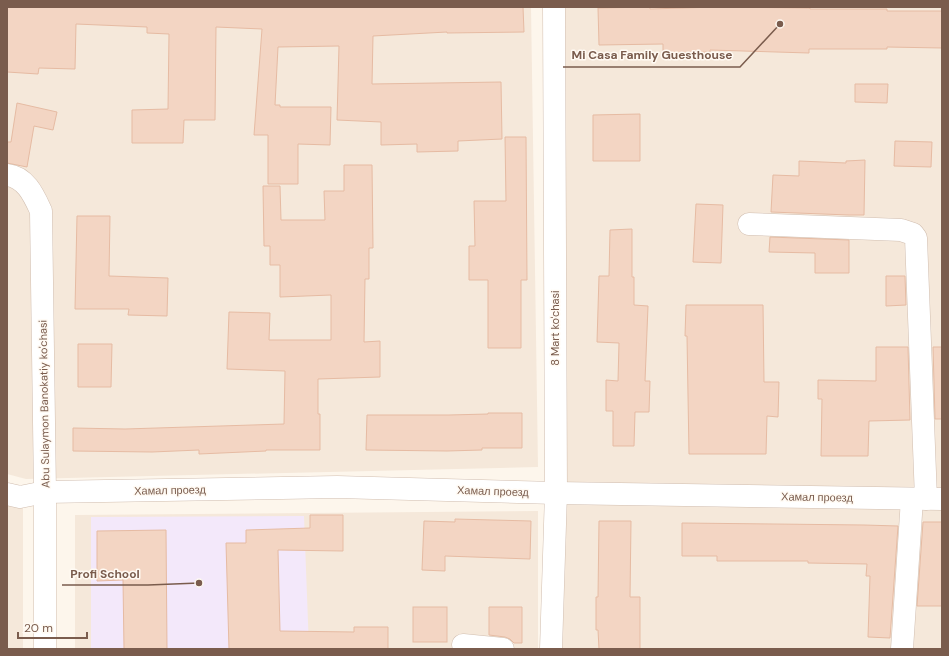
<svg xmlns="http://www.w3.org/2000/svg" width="949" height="656" font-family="'DM Sans',sans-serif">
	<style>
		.residential { fill: #f5e8da }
		.education { fill: #f3e8fa }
		.building { fill: #f3d5c3; stroke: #e6bba3 }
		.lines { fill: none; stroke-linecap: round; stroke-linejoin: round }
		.minor-casing { stroke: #d1beb0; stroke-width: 23 }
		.minor { stroke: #fff; stroke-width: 22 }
		.labels { text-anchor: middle; stroke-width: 3; stroke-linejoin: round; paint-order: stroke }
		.street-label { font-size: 11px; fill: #7a5c4d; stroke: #fffaf3 }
		.leader { fill: none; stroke: #7a5c4d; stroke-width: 1.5 }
		.callout-dot { fill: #7a5c4d; stroke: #fffaf3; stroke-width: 1.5 }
		.callout-label { font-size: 12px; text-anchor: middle; font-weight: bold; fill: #7a5c4d; stroke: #fffaf3; stroke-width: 3; stroke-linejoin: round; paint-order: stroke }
	</style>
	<rect width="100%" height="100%" fill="#fdf6ec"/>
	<!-- residential -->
	<g class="residential">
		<path d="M7 7H531L538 467 26 479 7 474Z"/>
		<path d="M554 7H942V649H551Z"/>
		<path d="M7 504 23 508V649H7Z"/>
		<path d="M538 511V649H75V515Z"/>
	</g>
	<!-- education -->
	<path class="education" d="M304 516 309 649H91V517Z"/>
	<!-- building -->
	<g class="building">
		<path d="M7 7H523L524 32 447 33V32L373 36 372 84 501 82 502 139 458 141V151L417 152V144L381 145V122L337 120 339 46 278 47 275 105H280V107H331L330 145 298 144V184H268V135H254L262 29 216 27 215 120H184L183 143H132V110L168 109 169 34 147 33V27L76 24 75 69 39 68 38 74 7 72Z"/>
		<path d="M650 7V9L715 7 810 8V9H887V11H942V48L887 47V49H809V53L710 50V52L663 53V44L599 45 598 8Z"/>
		<path d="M855 84H888L887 103 855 102Z"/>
		<path d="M17 103 57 112 53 130 34 126 27 167 7 163V142H11Z"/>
		<path d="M640 114V161H593V115Z"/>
		<path d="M505 137H526L527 280H521V348H488V280H469V246H475L474 201H506Z"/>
		<path d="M895 141 932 142 931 167 894 166Z"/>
		<path d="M865 160 864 215H849L771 212 773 175 799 176V161L846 163V161Z"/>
		<path d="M344 165H372L373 248H369V279H365L364 342 380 341V377L318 379V414H320V450H266V451L199 454V450L152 452 73 451V428L125 429 284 424 285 371 227 369 229 312 270 313 269 340H331V295L280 297V265H270V246H264L263 186H280L281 220H325L324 191H344Z"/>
		<path d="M696 204 723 205 721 263 693 262Z"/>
		<path d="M77 216H110L109 276 168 278 167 316 128 315 129 309H75Z"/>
		<path d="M632 229V277H634V305L648 306 645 381H650L649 412H635L634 446H613V411H606V380L618 381 619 343 597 342 599 276H609L610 230Z"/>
		<path d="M770 237 849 240V273H815V253L769 252Z"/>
		<path d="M886 276H905L906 305 886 306Z"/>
		<path d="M686 305H763L764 382H779L778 417 767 416 766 454H689L687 336H685Z"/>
		<path d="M78 344H112L111 387H78Z"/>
		<path d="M876 347H908L910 420 869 421 868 456H821L822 399H818V380L876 381Z"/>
		<path d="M933 347H942V419H935Z"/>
		<path d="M488 413H522V448H482V450L447 451 366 450 367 415H449L488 414Z"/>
		<path d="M310 515H343V551L278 550 280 631 354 632V627H388V649H229L226 543H246V530L310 528Z"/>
		<path d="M455 519 531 521 530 559 445 556V571L422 570 424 521 455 522Z"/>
		<path d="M599 521H631L630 597H640V649H599L598 630H596V597H598Z"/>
		<path d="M923 522H942V606H917Z"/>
		<path d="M682 523 864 525 898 526 890 638 868 637 870 576H866L867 564 808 563V561H717V556H682Z"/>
		<path d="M166 530 167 649H124L123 580 97 581V531Z"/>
		<rect x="413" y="607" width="34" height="35"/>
		<path d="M489 607H522V643H514L510 639 505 637 489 635Z"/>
	</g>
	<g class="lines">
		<defs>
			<g id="minor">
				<path d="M7 175C26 177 34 196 41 211L45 492V649"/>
				<path d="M749 224 901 230 913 234 916 238 926 499"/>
				<path d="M7 494 20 497 45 492 337 487 556 493 942 499"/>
				<path d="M463 645 503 649"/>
				<path d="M551 649 556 493 554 7"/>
				<path d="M902 649 912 499"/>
			</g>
		</defs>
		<!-- minor casing -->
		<use href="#minor" class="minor-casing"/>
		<!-- minor -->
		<use href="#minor" class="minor"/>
	</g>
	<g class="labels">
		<!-- street labels -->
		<g class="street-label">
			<text transform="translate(555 328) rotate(-90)" y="4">8 Mart ko'chasi</text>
			<text transform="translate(44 404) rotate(-91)" y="4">Abu Sulaymon Banokatiy ko'chasi</text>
			<text transform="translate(170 490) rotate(-1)" y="4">Хамал проезд</text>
			<text transform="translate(493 491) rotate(2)" y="4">Хамал проезд</text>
			<text transform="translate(817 497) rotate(1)" y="4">Хамал проезд</text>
		</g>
	</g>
	<!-- callouts -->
	<path class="leader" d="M780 24L740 67H563M199 583L148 585H62"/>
	<g class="callout-dot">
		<circle cx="780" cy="24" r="4"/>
		<circle cx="199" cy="583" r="4"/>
	</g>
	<g class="callout-label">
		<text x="652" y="59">Mi Casa Family Guesthouse</text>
		<text x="105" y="578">Profi School</text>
	</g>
	<!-- border -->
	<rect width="949" height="656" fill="none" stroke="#7a5c4d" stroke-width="16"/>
	<!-- scale -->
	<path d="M18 632v6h69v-6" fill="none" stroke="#7a5c4d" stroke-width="2"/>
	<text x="24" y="632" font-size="12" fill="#7a5c4d" stroke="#fffaf3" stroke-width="3" paint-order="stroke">20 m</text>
</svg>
